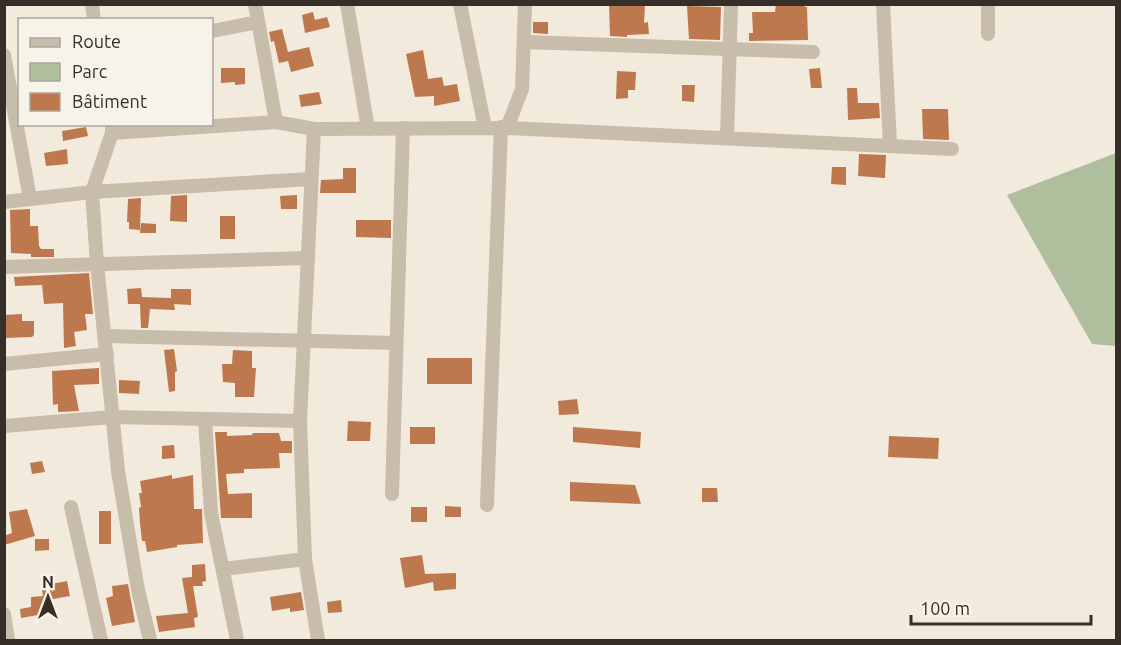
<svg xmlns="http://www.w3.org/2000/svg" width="1121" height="645" font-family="Ubuntu,sans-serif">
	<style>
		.green { fill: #afbf9e }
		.building { fill: #be784d }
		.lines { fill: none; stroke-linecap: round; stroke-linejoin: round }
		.street { stroke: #c8bcaa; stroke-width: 14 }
	</style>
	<rect width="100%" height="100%" fill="#f1eadd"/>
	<!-- green -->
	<path class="green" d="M1116 153V346L1092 344 1007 195Z"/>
	<!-- building -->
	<g class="building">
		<path d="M776 4H804L805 7H807L808 40 749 41V33H753L752 12H775Z"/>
		<path d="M609 5H645L644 23 648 22 649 34 627 35V37L610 36Z"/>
		<path d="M687 6 721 7 720 40 689 39Z"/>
		<path d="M313 12 315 20 327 17 330 27 305 33 302 15Z"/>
		<path d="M533 22H548V34L533 33Z"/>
		<path d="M282 29 288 52 309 47 314 66 291 72 288 61 279 63 274 41 271 42 269 32Z"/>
		<path d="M423 50 428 79 442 77 444 86 457 84 460 101 434 106V96L415 97 406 54Z"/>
		<path d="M221 68H245V84L235 85V82L221 83Z"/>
		<path d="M820 68 822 88H811L809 69Z"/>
		<path d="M617 71 636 72 635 90H628V98L616 99Z"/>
		<path d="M682 85H695L694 102 682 101Z"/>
		<path d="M847 88H857L858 103H879L880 118 848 120Z"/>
		<path d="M319 92 322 104 301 107 299 95Z"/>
		<path d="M922 109H948L949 140 923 139Z"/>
		<path d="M86 127 88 136 63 141 62 131Z"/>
		<path d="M67 149 68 164 46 166 44 153Z"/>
		<path d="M859 154 886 155 885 178 858 176Z"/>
		<path d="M832 167H846V185L831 184Z"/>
		<path d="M343 168H356V193H320L321 180 343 179Z"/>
		<path d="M187 195V222L170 221 171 196Z"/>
		<path d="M297 195V209H281L280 196Z"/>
		<path d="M141 198 140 230 129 229V222H127L128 199Z"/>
		<path d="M30 209V226H38L39 246 41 249H54V257H31V254L11 253 10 210Z"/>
		<rect x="220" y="216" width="15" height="23"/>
		<path d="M356 220H391V238L356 237Z"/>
		<path d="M141 223 156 224V233H140Z"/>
		<path d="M89 273 93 314H85L87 330 74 332 76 346 64 348 63 303 44 304 42 285 15 286 14 277Z"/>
		<path d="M141 288 142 297 171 298V289H191V305L174 304 175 310 150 309 148 328H141L140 304H128L127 289Z"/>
		<path d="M22 314V321H34V335L32 337 4 338V315Z"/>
		<path d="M174 349 177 371 175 372V391L169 392 164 350Z"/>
		<path d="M233 350 252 351V368H256L254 397H235V383L223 382 222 364H232Z"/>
		<rect x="427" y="358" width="45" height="26"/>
		<path d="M99 368V384L74 385 79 411 58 412V404L53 405 52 371Z"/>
		<path d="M119 380 140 381 139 394 119 393Z"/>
		<path d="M577 399 579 414 559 415 558 401Z"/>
		<path d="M348 421 371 422 370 441H347Z"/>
		<rect x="410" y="427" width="25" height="17"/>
		<path d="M573 427 641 432 640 448 573 442Z"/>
		<path d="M215 432H227V436L252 435 253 433H279L281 441H292V453H279L280 468 244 469V473L226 474 228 494 252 493V518H221Z"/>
		<path d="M889 436 939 438 938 459 888 457Z"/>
		<path d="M174 445 175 458 162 459V446Z"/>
		<path d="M42 461 45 472 32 474 30 463Z"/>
		<path d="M172 475V479L193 475 194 509H202L203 543 177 545V547L147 552 145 541H142L140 523 139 508 141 507 139 493H142L140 481Z"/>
		<path d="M570 482 635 485 641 504 570 501Z"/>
		<path d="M702 488H717L718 502H702Z"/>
		<path d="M445 506 461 507V517H445Z"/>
		<rect x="411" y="507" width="16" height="15"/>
		<path d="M27 509 35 536 4 545V536L12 533 9 512Z"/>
		<rect x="99" y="511" width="12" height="33"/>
		<path d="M35 539H49V550L35 551Z"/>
		<path d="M422 555 425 574 456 573V589L434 591 433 582 405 588 400 558Z"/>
		<path d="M205 564 206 581 202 582 203 586H193L198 617 194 618 195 627 159 632 156 616 188 613 182 578 192 577V565Z"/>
		<path d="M67 581 70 596 48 600 49 613 21 618 20 609 31 607V597L43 596 41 586Z"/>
		<path d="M128 584 135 622 112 626 106 598 113 596 112 586Z"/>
		<path d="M301 592 304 610 290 612V608L272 611 270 597Z"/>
		<path d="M341 600 342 612 328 613 327 602Z"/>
	</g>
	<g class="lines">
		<!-- street -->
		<g class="street">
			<path d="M92 4 94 20"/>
			<path d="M255 4 276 122"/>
			<path d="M347 4 368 129"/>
			<path d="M460 4 485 128"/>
			<path d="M883 4 890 146"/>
			<path d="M212 31 258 22"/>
			<path d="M988 34V4"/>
			<path d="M525 42 813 52"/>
			<path d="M4 55 30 199"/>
			<path d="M112 125V133L92 192 97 264 118 471 138 590 150 640"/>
			<path d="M507 128 522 89 525 4"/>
			<path d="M112 133 276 122 314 129 507 128 952 149"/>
			<path d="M727 138 731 4"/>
			<path d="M4 202 92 192 311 179"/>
			<path d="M4 267 308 258"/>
			<path d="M105 336 396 343"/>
			<path d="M4 364 107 354"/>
			<path d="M205 419 211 513 237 640"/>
			<path d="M300 421 305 559 318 640"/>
			<path d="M4 426 112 417 300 421 314 129"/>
			<path d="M392 494 403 128"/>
			<path d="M487 505 501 127"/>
			<path d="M71 507 101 640"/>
			<path d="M223 569 305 559"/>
			<path d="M4 614 8 640"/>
		</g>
	</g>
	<!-- border -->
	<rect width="1121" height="645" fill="none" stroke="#362f29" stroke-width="12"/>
	<!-- legend -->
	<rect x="18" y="18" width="195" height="108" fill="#f8f3e9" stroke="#aaa59c" stroke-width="1.5"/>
	<rect x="30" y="38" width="30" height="9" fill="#c8bcaa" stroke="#aaa59c" stroke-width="1.5"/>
	<text x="72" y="48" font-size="18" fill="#362f29">Route</text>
	<rect x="30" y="63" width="30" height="18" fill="#afbf9e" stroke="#aaa59c" stroke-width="1.5"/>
	<text x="72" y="78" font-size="18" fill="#362f29">Parc</text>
	<rect x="30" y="93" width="30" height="18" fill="#be784d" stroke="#aaa59c" stroke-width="1.5"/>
	<text x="72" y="108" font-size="18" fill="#362f29">Bâtiment</text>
	<!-- north arrow -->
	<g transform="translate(48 597)" stroke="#f8f3e9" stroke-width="4.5" paint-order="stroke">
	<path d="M0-4.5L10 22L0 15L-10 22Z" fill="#362f29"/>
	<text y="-9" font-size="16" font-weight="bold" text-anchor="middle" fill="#362f29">N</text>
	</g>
	<!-- scale -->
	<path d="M911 615v9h180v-9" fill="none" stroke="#362f29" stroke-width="3"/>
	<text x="920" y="615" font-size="18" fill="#362f29" stroke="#f8f3e9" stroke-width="4.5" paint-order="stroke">100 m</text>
</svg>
